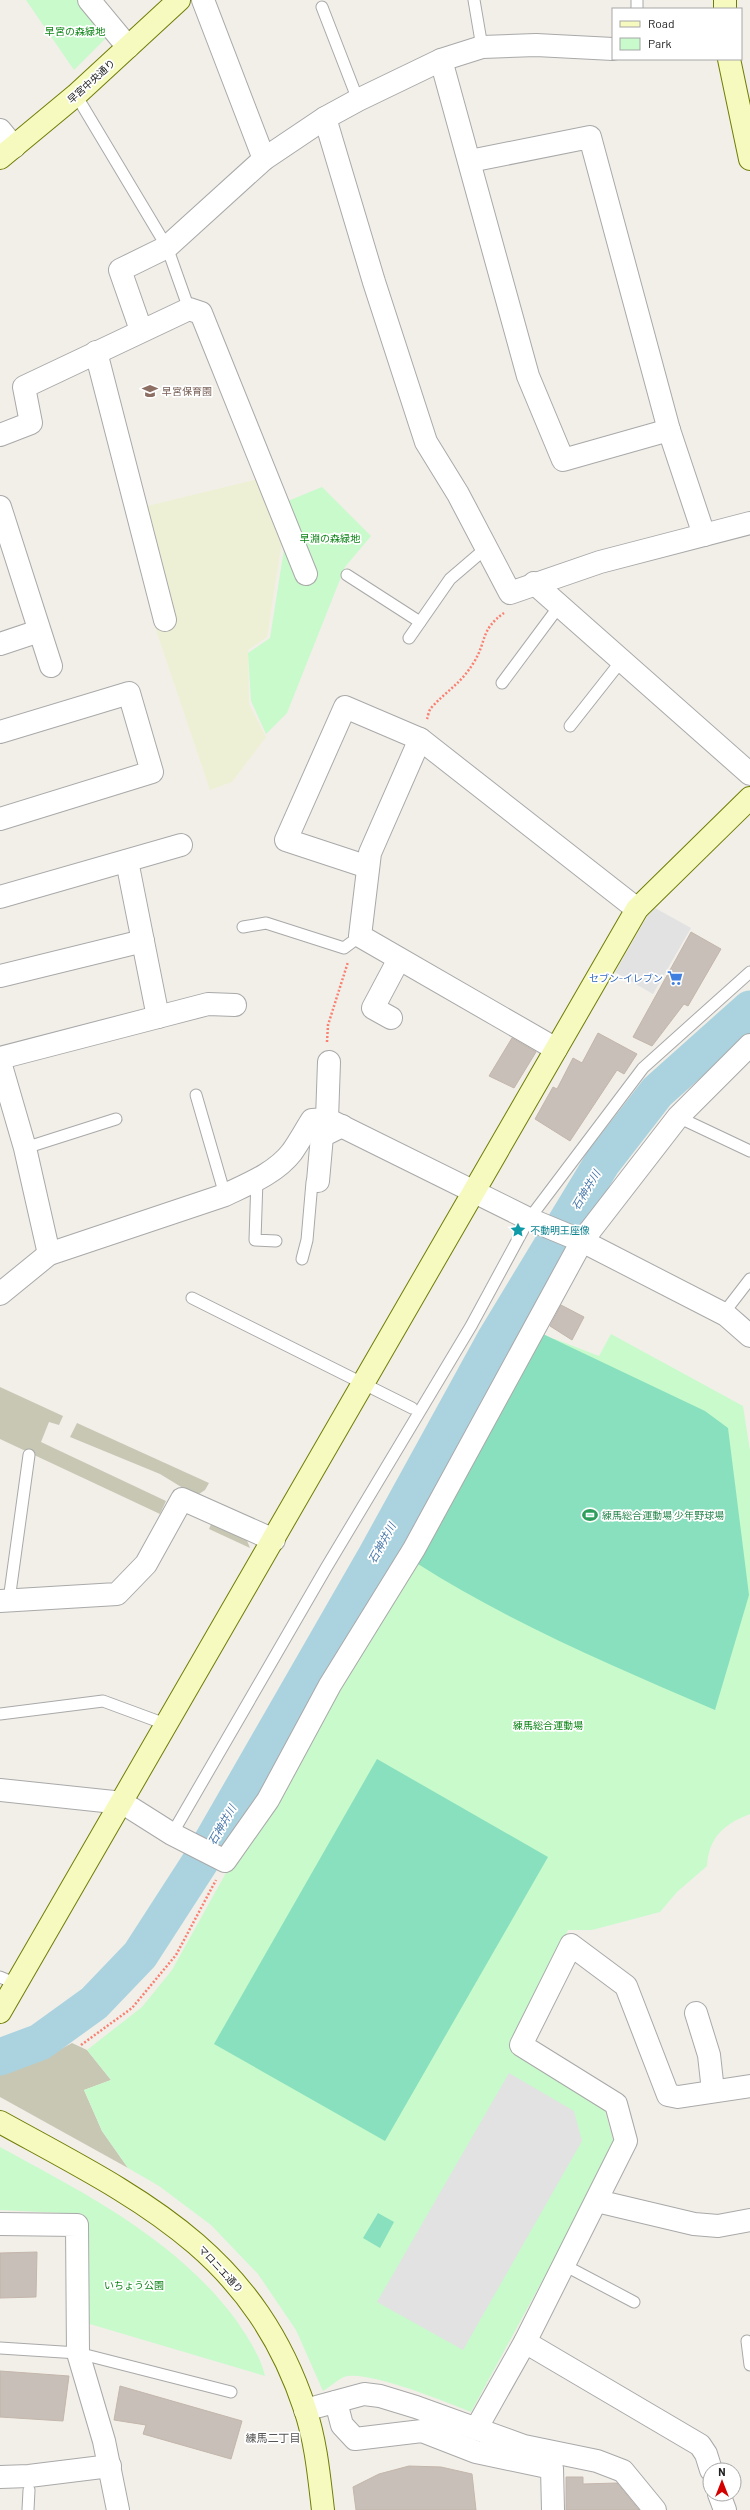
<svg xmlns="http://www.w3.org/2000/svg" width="750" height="2510" font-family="Barlow,'Noto Sans JP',sans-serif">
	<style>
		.construction { fill: #c7c7b4 }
		.farmland { fill: #eef0d5 }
		.park { fill: #c8facc }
		.pitch { fill: #88e0be }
		.parking { fill: #e2e2e2 }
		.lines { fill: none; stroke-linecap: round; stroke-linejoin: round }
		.river { stroke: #aad3df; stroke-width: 37 }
		.building { fill: #c7bfb8; stroke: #c4b6ab }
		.lane-casing { stroke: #a9a9a9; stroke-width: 13 }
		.street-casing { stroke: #a9a9a9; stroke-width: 24 }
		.secondary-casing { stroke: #707d05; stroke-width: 24 }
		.path { stroke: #fa8072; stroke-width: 2.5; stroke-dasharray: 2 2; stroke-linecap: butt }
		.lane { stroke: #fff; stroke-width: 11 }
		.street { stroke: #fff; stroke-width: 22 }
		.secondary { stroke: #f7fabf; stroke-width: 22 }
		.labels { text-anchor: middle; stroke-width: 3.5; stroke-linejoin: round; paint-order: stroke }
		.park-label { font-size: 10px; fill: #0c8416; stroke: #fff }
		.street-label { font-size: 10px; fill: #222; stroke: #fff }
		.education-label { font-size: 10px; fill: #785e54; stroke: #fff; text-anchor: start }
		.shop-label { font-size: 10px; fill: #366cbe; stroke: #fff; text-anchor: end }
		.culture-label { font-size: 10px; fill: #0d838f; stroke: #fff; text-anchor: start }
		.leisure-label { font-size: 10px; fill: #27864d; stroke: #fff; text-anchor: start }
		.water-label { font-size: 11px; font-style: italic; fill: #4a7aab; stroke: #fff }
		.neighbourhood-label { font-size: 11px; fill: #555; stroke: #fff }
	</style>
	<rect width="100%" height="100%" fill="#f2efe9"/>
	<!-- construction -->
	<g class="construction">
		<path d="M0 1387 63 1416 59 1425 49 1422 41 1442 166 1501 160 1514 0 1439Z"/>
		<path d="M77 1423 209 1483 205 1490 196 1496 160 1474 70 1437Z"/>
		<path d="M212 1522 246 1538 250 1548 209 1529Z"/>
		<path d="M72 2043 87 2050 111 2080 84 2090 102 2131 128 2168 0 2097V2074L45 2058Z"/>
	</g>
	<!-- farmland -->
	<path class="farmland" d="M258 479 282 541 267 637 248 650 249 704 266 737 232 782 210 790 155 627 169 624 143 507Z"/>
	<!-- park -->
	<g class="park">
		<path d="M26 0H81L106 32 105 39 74 70Z"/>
		<path d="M322 487 371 536 345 567 287 713 266 734 251 701 248 653 270 638 284 549 300 545 283 503Z"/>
		<path d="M611 1334 743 1406 750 1451V1814C724 1824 709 1837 707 1866L677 1892 660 1912 592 1930H568L509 2043 604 2107 615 2147 471 2412C449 2403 365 2369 344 2377 337 2380 330 2387 323 2391L296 2330 258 2274 211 2225 159 2186 128 2168 102 2131 84 2090 111 2080 87 2050 142 2007 172 1970 232 1862 541 1338 555 1339 599 1356Z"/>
		<path d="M0 2147C86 2194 176 2239 236 2320 247 2336 261 2357 265 2376L83 2322V2214L0 2210Z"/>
	</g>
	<!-- pitch -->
	<g class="pitch">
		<path d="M543 1334 705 1411 728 1428 749 1595 715 1710C613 1666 511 1623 418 1564Z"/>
		<path d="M377 1759 548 1857 385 2141 214 2044Z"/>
		<path d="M378 2213 394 2222 380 2248 363 2238Z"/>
	</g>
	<!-- parking -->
	<g class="parking">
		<path d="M655 908 691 928 653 994 615 972 648 915Z"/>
		<path d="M509 2073 574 2111 582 2141 463 2350 377 2302Z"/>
	</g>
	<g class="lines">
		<!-- river -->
		<path class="river" d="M0 2057 40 2042 94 2003 140 1955 202 1859 376 1556 496 1338 602 1163 657 1092 750 1009"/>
	</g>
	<!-- building -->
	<g class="building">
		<path d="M691 932 721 949 688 1006 684 1004 652 1046 633 1037Z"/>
		<path d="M598 1033 637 1054 624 1074 617 1070 570 1141 535 1119 553 1087 557 1089 573 1058 582 1063Z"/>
		<path d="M512 1038 536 1052 514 1088 489 1076Z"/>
		<path d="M561 1305 584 1317 572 1340 550 1326Z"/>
		<path d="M37 2252 36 2297 0 2298V2253Z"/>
		<path d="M0 2371 69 2376 63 2421 0 2417Z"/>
		<path d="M120 2386 242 2421 231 2459 143 2434 146 2425 114 2420Z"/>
		<path d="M409 2466 441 2467 472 2474 476 2510H356L353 2487 379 2474Z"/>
		<path d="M566 2477H583V2484L617 2483 639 2510H566Z"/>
	</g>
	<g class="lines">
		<defs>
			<g id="lane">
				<path d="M474 0 482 47"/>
				<path d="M322 7 358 100"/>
				<path d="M637 9V0"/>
				<path d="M76 95 167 247 189 309"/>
				<path d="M347 575 420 622"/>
				<path d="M409 638 450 579 485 549"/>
				<path d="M502 683 560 605"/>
				<path d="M570 726 622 660"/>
				<path d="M243 927 266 923 344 948 360 936"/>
				<path d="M196 1095 225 1195"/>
				<path d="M678 1117 750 1151"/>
				<path d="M25 1148 116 1119"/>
				<path d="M257 1179 255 1240 276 1241"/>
				<path d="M302 1259 307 1240 312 1182 318 1181"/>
				<path d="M192 1298 412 1408"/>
				<path d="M723 1314 750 1279"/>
				<path d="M9 1600 29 1455"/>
				<path d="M0 1714 103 1701 168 1725"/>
				<path d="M172 1834 326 1568 471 1326 529 1219 643 1068 750 972"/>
				<path d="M0 1977 17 1984"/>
				<path d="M564 2265 634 2302"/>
				<path d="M747 2341 750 2365"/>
				<path d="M0 2348 78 2353 231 2392"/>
				<path d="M28 2510 29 2490"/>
			</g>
			<g id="street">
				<path d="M89 0 128 47"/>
				<path d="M203 0 264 159"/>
				<path d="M441 60 528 376 563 460 669 430"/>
				<path d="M325 118 374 282 426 442 458 494 510 593 600 562 750 523"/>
				<path d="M0 130 14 147"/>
				<path d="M470 161 590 137 669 430 704 535"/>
				<path d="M141 330 120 270 167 247 264 159 325 118 358 100 441 60 482 47 536 45 613 49"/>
				<path d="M96 352 165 620"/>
				<path d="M0 435 31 423 24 387 189 309 201 313 306 574"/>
				<path d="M0 507 51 666"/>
				<path d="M534 583 750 774"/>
				<path d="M0 644 39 631"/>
				<path d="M0 732 129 693 152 772 0 819"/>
				<path d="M420 739 370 853 360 936 556 1049"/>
				<path d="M368 867 286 840 345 707 420 739 637 909"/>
				<path d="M0 897 181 845"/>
				<path d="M0 976 143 941"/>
				<path d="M158 1017 208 1004 235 1005"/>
				<path d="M391 1018 373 1008 399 959"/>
				<path d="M0 1058 158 1017 127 861"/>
				<path d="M0 1062 25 1148 49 1254"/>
				<path d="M327 1119 329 1062"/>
				<path d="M318 1181 322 1136 342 1126"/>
				<path d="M0 1294 49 1254 225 1195C248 1184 276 1173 292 1152 299 1142 305 1131 312 1120L327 1119 529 1219 582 1241 726 1315 750 1336"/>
				<path d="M0 1601 117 1594 146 1564 182 1499 274 1540"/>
				<path d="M0 1790 123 1803 172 1834 225 1861 268 1800 330 1685 414 1549 582 1241 678 1117 750 1045"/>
				<path d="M696 2013 709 2055 713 2091"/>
				<path d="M597 2201 694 2224 718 2226 750 2220"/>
				<path d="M0 2224 77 2225 78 2353 104 2441 118 2510"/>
				<path d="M525 2342 700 2445 706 2454 711 2470"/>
				<path d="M336 2402 342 2425 355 2439 422 2431 476 2452 552 2468 553 2510"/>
				<path d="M305 2410 364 2394 380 2396 416 2407 524 2446 597 2461 623 2471 655 2510"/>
				<path d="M476 2429 525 2342 626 2141 616 2104 521 2045 571 1945 626 1986 668 2095 678 2097 750 2086"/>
				<path d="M0 2477 29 2476 110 2466"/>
				<path d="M719 2494 725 2510"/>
			</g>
			<g id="secondary">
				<path d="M725 0V9"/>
				<path d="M729 59 750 159"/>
				<path d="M0 158 76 95 179 0"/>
				<path d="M0 2012 637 909 750 798"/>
				<path d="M0 2122C136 2197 252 2249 305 2409 316 2442 319 2476 323 2510"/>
			</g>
		</defs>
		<!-- lane casing -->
		<use href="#lane" class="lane-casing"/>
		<!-- street casing -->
		<use href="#street" class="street-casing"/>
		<!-- secondary casing -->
		<use href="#secondary" class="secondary-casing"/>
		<!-- path -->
		<g class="path">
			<path d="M427 719C428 716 429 710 431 708 446 691 461 684 474 662 487 641 480 630 504 613"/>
			<path d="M327 1042 328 1025 348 962"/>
			<path d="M81 2045 132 2008 176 1955 216 1880"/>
		</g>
		<!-- lane -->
		<use href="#lane" class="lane"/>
		<!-- street -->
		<use href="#street" class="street"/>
		<!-- secondary -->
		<use href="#secondary" class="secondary"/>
	</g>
	<!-- icons -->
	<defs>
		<symbol id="school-bare" viewBox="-9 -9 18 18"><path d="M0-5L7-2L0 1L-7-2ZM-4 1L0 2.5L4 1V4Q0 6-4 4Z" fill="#8d6e63" stroke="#fff" stroke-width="2.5" paint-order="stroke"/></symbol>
		<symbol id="supermarket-bare" viewBox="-9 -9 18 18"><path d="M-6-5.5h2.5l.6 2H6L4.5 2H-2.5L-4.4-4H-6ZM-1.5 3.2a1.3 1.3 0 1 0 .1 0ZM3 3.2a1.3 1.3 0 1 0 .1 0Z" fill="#3f7fe0" stroke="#fff" stroke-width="2.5" paint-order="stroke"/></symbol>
		<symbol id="sight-bare" viewBox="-9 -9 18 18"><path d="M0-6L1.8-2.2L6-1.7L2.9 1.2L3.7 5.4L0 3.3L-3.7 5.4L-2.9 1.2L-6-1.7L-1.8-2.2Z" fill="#0f9aa8" stroke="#fff" stroke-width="2.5" paint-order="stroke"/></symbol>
		<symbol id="stadium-bare" viewBox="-9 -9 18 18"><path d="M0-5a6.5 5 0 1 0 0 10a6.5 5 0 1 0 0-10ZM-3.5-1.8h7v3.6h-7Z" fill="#2e9e5b" stroke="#fff" stroke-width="2.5" paint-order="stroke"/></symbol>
	</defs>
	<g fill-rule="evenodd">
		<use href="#school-bare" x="139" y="380" width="22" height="22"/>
		<use href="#supermarket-bare" x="664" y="967" width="22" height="22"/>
		<use href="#sight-bare" x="507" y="1219" width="22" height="22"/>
		<use href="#stadium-bare" x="579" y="1504" width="22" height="22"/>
	</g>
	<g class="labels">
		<!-- park labels -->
		<g class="park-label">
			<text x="75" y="35">早宮の森緑地</text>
			<text x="330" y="542">早淵の森緑地</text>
			<text x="548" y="1729">練馬総合運動場</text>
			<text x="134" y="2289">いちょう公園</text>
		</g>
		<!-- street labels -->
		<g class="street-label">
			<text transform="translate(91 81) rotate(-42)" y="4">早宮中央通り</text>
			<text transform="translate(221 2269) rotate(47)" y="4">マロニエ通り</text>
		</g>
		<!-- education labels -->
		<g class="education-label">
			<text x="162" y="395">早宮保育園</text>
		</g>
		<!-- shop labels -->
		<g class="shop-label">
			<text x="663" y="982">セブン-イレブン</text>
		</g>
		<!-- culture labels -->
		<g class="culture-label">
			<text x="530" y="1234">不動明王座像</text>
		</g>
		<!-- leisure labels -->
		<g class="leisure-label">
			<text x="602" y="1519">練馬総合運動場 少年野球場</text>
		</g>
		<!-- water labels -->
		<g class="water-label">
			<text transform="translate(586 1190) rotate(-59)" y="4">石神井川</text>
			<text transform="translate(382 1543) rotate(-61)" y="4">石神井川</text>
			<text transform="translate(222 1825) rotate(-60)" y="4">石神井川</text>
		</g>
		<!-- neighbourhood labels -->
		<g class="neighbourhood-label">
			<text x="273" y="2442">練馬二丁目</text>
		</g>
	</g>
	<!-- legend -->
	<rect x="612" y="8" width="130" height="52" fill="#ffffff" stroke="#a7a7a7"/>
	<rect x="620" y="21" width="20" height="6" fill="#f7fabf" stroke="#a7a7a7"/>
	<text x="648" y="28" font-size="12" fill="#222222">Road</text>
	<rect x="620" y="38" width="20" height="12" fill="#c8facc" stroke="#a7a7a7"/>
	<text x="648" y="48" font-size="12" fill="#222222">Park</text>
	<!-- north arrow -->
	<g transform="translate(722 2482)"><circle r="19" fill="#ffffff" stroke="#a7a7a7"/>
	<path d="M0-3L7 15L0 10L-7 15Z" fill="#d40000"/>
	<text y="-6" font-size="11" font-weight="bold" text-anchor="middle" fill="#222222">N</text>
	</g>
</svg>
